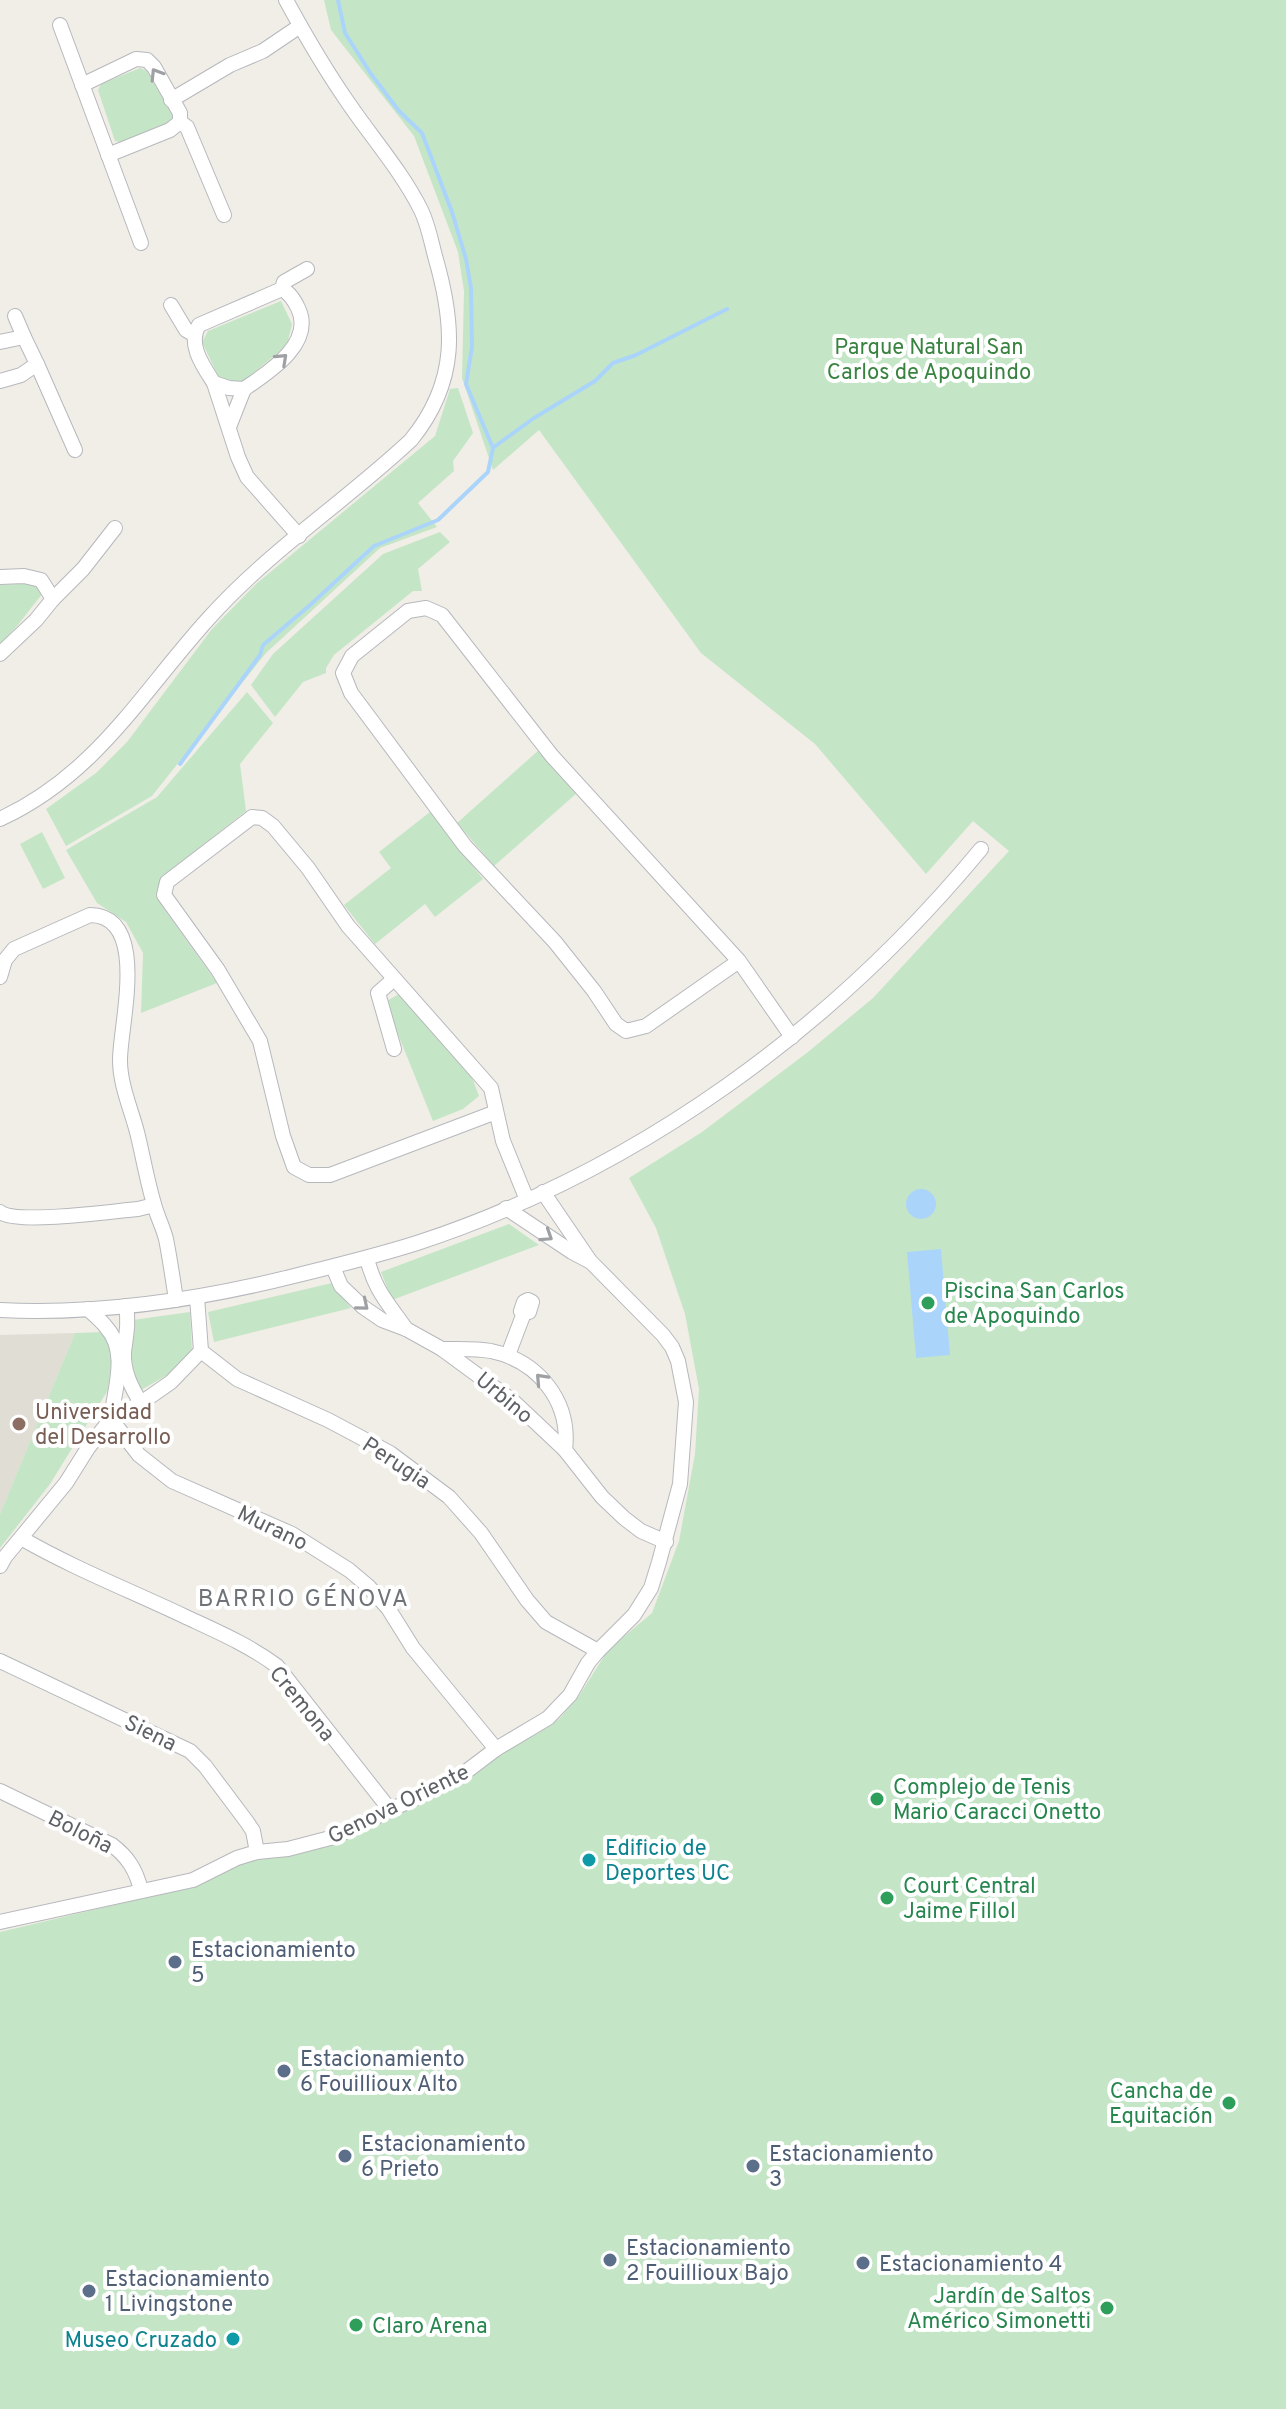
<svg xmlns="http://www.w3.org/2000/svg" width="1286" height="2409" font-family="Overpass,sans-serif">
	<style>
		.education { fill: #e0ddd5 }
		.green { fill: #c5e6c6 }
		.water { fill: #abd4fb }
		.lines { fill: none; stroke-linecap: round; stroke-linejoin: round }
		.stream { stroke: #abd4fb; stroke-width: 4 }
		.street-casing { stroke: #b7b8bd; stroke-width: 16 }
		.street { stroke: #fff; stroke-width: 14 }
		.oneway { stroke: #9ea0a3 }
		.leisure-dot { fill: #2e9e5b; stroke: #fff; stroke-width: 3 }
		.education-dot { fill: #8d6e63; stroke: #fff; stroke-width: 3 }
		.culture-dot { fill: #0f9aa8; stroke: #fff; stroke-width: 3 }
		.service-dot { fill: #5c6f8a; stroke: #fff; stroke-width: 3 }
		.labels { text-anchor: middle; stroke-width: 8; stroke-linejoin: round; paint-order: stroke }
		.park-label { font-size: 22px; fill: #398340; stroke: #fff }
		.leisure-label { font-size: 22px; fill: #27864d; stroke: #fff; text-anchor: start }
		.street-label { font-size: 22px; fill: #5e6166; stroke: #fff }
		.education-label { font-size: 22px; fill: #785e54; stroke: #fff; text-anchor: start }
		.culture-label { font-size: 22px; fill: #0d838f; stroke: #fff; text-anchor: start }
		.service-label { font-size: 22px; fill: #4e5e75; stroke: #fff; text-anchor: start }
		.neighbourhood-label { font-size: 24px; letter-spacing: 2px; fill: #6f7378; stroke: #fff }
	</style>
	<rect width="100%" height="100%" fill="#f0eee7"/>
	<!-- education -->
	<path class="education" d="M75 1333 0 1514V1335Z"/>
	<!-- green -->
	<g class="green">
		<path d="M324 0H1286V2409H0V1932L143 1898 238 1863 332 1843 395 1817 467 1779 501 1752 537 1734 559 1719 579 1696 608 1650 652 1613 679 1541 695 1454 699 1389 685 1314 656 1228 629 1178 702 1132 808 1052 873 998 1009 851 973 821 926 874 815 744 701 653 539 430 493 470 462 378 464 291 458 252 414 136 331 30Z"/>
		<path d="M140 68 147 71 173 116 169 124 124 143 115 141 98 90 101 84Z"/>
		<path d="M281 301 292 324 287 345 239 385 220 380 202 342 208 331Z"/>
		<path d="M458 388 473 433 453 461 454 471 418 503 437 527 380 548 266 653 152 796 66 846 46 809 96 773 127 742 212 629 256 584 435 436 450 389Z"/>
		<path d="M440 532 450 542 418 569 422 591H413L334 655 326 668V673L303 682 275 717 251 685 273 654 383 554Z"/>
		<path d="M33 583 39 586 42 594 17 626 0 644V585Z"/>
		<path d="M247 692 273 723 240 764 246 811 162 877 157 890 162 906 217 983 141 1013 143 953 126 922 97 903 66 850 157 797Z"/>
		<path d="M539 750 577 793 494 866 457 823Z"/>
		<path d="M430 812 483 879 435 917 425 904 375 944 344 905 391 868 379 852Z"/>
		<path d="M42 832 65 878 43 889 20 844Z"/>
		<path d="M399 994 471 1075 479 1096 463 1109 433 1121 385 1002Z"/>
		<path d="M509 1224 539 1245 392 1300 381 1272Z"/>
		<path d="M332 1283 351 1308 214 1342 208 1312Z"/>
		<path d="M190 1312 192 1350 169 1374 141 1390 130 1368 133 1320Z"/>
		<path d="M103 1332 112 1354 108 1390 50 1484 0 1548V1514L75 1333Z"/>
	</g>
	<!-- water -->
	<g class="water">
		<circle cx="921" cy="1204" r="15"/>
		<path d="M941 1249 950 1355 916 1358 907 1252Z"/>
	</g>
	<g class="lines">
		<!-- stream -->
		<g class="stream">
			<path d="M494 447 534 418 595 381 613 363 636 355 727 309"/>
			<path d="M180 764 260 655 263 645 309 606 374 546 438 520 488 472 493 448 466 384 472 347 471 288 466 259 452 212 422 133 399 111 371 74 345 33 338 0"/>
		</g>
		<defs>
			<g id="street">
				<path d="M60 25 141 243"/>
				<path d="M82 85 136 59 147 60 154 67 180 113V122L170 130 108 155"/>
				<path d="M171 100 230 65 263 51 300 26"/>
				<path d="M180 122 187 127 224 215"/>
				<path d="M282 289C290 293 294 300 298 308 315 343 269 372 244 389L229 388 214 383C203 366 187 344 199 325L282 289 284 282 307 269"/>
				<path d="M171 305 186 330 193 334"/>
				<path d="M15 316 24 337"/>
				<path d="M0 342 24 337 37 364 21 375 0 381"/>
				<path d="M37 364 75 450"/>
				<path d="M214 383 238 457 247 477 299 536"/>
				<path d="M229 427 244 389"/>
				<path d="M0 577 24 576 41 580 53 599 36 620 0 654"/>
				<path d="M53 599 83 569 115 528"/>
				<path d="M0 819C97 774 140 694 209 618 269 551 346 501 411 440 459 381 455 325 435 256 431 241 428 224 421 210 402 172 373 139 349 104 326 71 305 35 286 0"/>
				<path d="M739 961 646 1026 626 1031 616 1024 594 991 555 942 465 846 351 693 343 673 352 656 408 611 426 608 442 615 552 756 739 961 792 1037"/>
				<path d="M0 977 5 960 14 949 90 915C150 916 120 1024 120 1060 120 1085 131 1109 137 1132 143 1156 147 1181 154 1204 157 1216 163 1227 166 1239 170 1259 173 1280 176 1300"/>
				<path d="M394 1049 378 993 394 979"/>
				<path d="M496 1112 330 1175H309L294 1167 283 1136 260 1041 218 970 164 895 167 882 252 817 262 818 273 826 308 868 348 926 491 1088 503 1141 527 1200"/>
				<path d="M506 1208 572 1252 589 1261"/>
				<path d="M0 1212C17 1225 113 1211 138 1209L154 1205"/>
				<path d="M367 1258C374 1289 388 1303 406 1329"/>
				<path d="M333 1267 341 1286 363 1307 382 1320 406 1329 442 1349 513 1401 565 1450 602 1497 624 1518 641 1531 666 1542"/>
				<path d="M197 1297 201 1351 237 1379 328 1420 390 1453 449 1497 481 1533 527 1600 546 1622 598 1651"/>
				<path d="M126 1306C129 1323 126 1336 124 1352 123 1371 131 1387 141 1403"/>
				<path d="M88 1309C94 1315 101 1320 106 1327 129 1352 114 1390 111 1419L139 1455 172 1481 292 1534 349 1570 368 1586 388 1608 413 1648 496 1749"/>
				<path d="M0 1310C99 1315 198 1300 294 1276 335 1266 376 1256 417 1243 639 1170 833 1028 981 849"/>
				<path d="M442 1349C458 1349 475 1348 491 1351 538 1361 571 1401 565 1450"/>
				<path d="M508 1355 524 1313 521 1311 524 1302 528 1300 532 1302 529 1312 524 1313"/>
				<path d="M21 1538C73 1568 129 1590 184 1616 216 1631 249 1645 277 1666L391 1811"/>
				<path d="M0 1566 5 1557 66 1483 88 1448 111 1419 141 1403 171 1382 201 1351"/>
				<path d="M0 1661 190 1751 205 1766 247 1822 253 1831 257 1852"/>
				<path d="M0 1791 112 1845C128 1857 136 1870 141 1890"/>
				<path d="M0 1922 193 1880 237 1858 257 1852 288 1849 334 1837 459 1777 496 1749 548 1718 570 1695 588 1663 598 1651 634 1615 651 1588 659 1562 680 1484 686 1402 678 1361 672 1347 663 1335 590 1261 543 1192"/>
			</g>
		</defs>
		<!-- street casing -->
		<use href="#street" class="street-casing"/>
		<!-- street -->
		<use href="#street" class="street"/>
	</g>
	<!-- one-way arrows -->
	<defs><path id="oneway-chevron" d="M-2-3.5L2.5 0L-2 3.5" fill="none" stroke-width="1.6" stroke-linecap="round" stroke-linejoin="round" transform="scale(2)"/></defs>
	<g class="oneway">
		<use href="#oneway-chevron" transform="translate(156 74) rotate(-122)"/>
		<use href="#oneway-chevron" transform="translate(282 359) rotate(-43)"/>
		<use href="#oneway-chevron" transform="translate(547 1236) rotate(33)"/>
		<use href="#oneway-chevron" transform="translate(363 1305) rotate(40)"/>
		<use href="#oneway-chevron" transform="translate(541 1379) rotate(-133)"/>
	</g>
	<!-- markers -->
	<g class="leisure-dot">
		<circle cx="928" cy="1303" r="8"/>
		<circle cx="877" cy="1799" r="8"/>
		<circle cx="887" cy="1898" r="8"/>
		<circle cx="1229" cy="2103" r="8"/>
		<circle cx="1107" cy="2308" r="8"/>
		<circle cx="356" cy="2325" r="8"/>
	</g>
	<circle class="education-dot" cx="19" cy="1424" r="8"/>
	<g class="culture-dot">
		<circle cx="589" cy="1860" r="8"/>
		<circle cx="233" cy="2339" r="8"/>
	</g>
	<g class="service-dot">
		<circle cx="175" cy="1962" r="8"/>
		<circle cx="284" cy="2071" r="8"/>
		<circle cx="345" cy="2156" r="8"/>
		<circle cx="753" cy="2166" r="8"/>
		<circle cx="610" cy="2260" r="8"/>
		<circle cx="863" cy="2263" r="8"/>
		<circle cx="89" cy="2291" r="8"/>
	</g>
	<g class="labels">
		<!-- park labels -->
		<g class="park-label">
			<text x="929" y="354">Parque Natural San<tspan x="929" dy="25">Carlos de Apoquindo</tspan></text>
		</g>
		<!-- leisure labels -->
		<g class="leisure-label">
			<text x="944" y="1298">Piscina San Carlos<tspan x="944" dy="25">de Apoquindo</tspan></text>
			<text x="893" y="1794">Complejo de Tenis<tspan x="893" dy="25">Mario Caracci Onetto</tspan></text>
			<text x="903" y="1893">Court Central<tspan x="903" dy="25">Jaime Fillol</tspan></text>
			<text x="1213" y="2098" text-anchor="end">Cancha de<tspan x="1213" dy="25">Equitación</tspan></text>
			<text x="1091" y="2303" text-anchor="end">Jardín de Saltos<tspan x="1091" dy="25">Américo Simonetti</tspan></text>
			<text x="372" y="2333">Claro Arena</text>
		</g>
		<!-- street labels -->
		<g class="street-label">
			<text transform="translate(505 1397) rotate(40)" y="8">Urbino</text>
			<text transform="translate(397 1462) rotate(33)" y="8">Perugia</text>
			<text transform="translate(273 1527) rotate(26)" y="8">Murano</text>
			<text transform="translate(303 1703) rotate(51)" y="8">Cremona</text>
			<text transform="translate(151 1732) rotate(26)" y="8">Siena</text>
			<text transform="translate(398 1803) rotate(-26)" y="8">Genova Oriente</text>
			<text transform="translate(81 1831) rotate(27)" y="8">Boloña</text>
		</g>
		<!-- education labels -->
		<g class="education-label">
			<text x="35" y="1419">Universidad<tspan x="35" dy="25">del Desarrollo</tspan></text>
		</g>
		<!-- culture labels -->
		<g class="culture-label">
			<text x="605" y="1855">Edificio de<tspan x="605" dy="25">Deportes UC</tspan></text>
			<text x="217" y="2347" text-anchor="end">Museo Cruzado</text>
		</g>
		<!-- service labels -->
		<g class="service-label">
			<text x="191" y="1957">Estacionamiento<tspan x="191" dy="25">5</tspan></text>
			<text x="300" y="2066">Estacionamiento<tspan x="300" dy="25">6 Fouillioux Alto</tspan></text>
			<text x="361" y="2151">Estacionamiento<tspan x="361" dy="25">6 Prieto</tspan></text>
			<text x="769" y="2161">Estacionamiento<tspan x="769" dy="25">3</tspan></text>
			<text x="626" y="2255">Estacionamiento<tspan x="626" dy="25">2 Fouillioux Bajo</tspan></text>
			<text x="879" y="2271">Estacionamiento 4</text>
			<text x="105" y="2286">Estacionamiento<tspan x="105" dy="25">1 Livingstone</tspan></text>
		</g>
		<!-- neighbourhood labels -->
		<g class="neighbourhood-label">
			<text x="304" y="1606">BARRIO GÉNOVA</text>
		</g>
	</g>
</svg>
